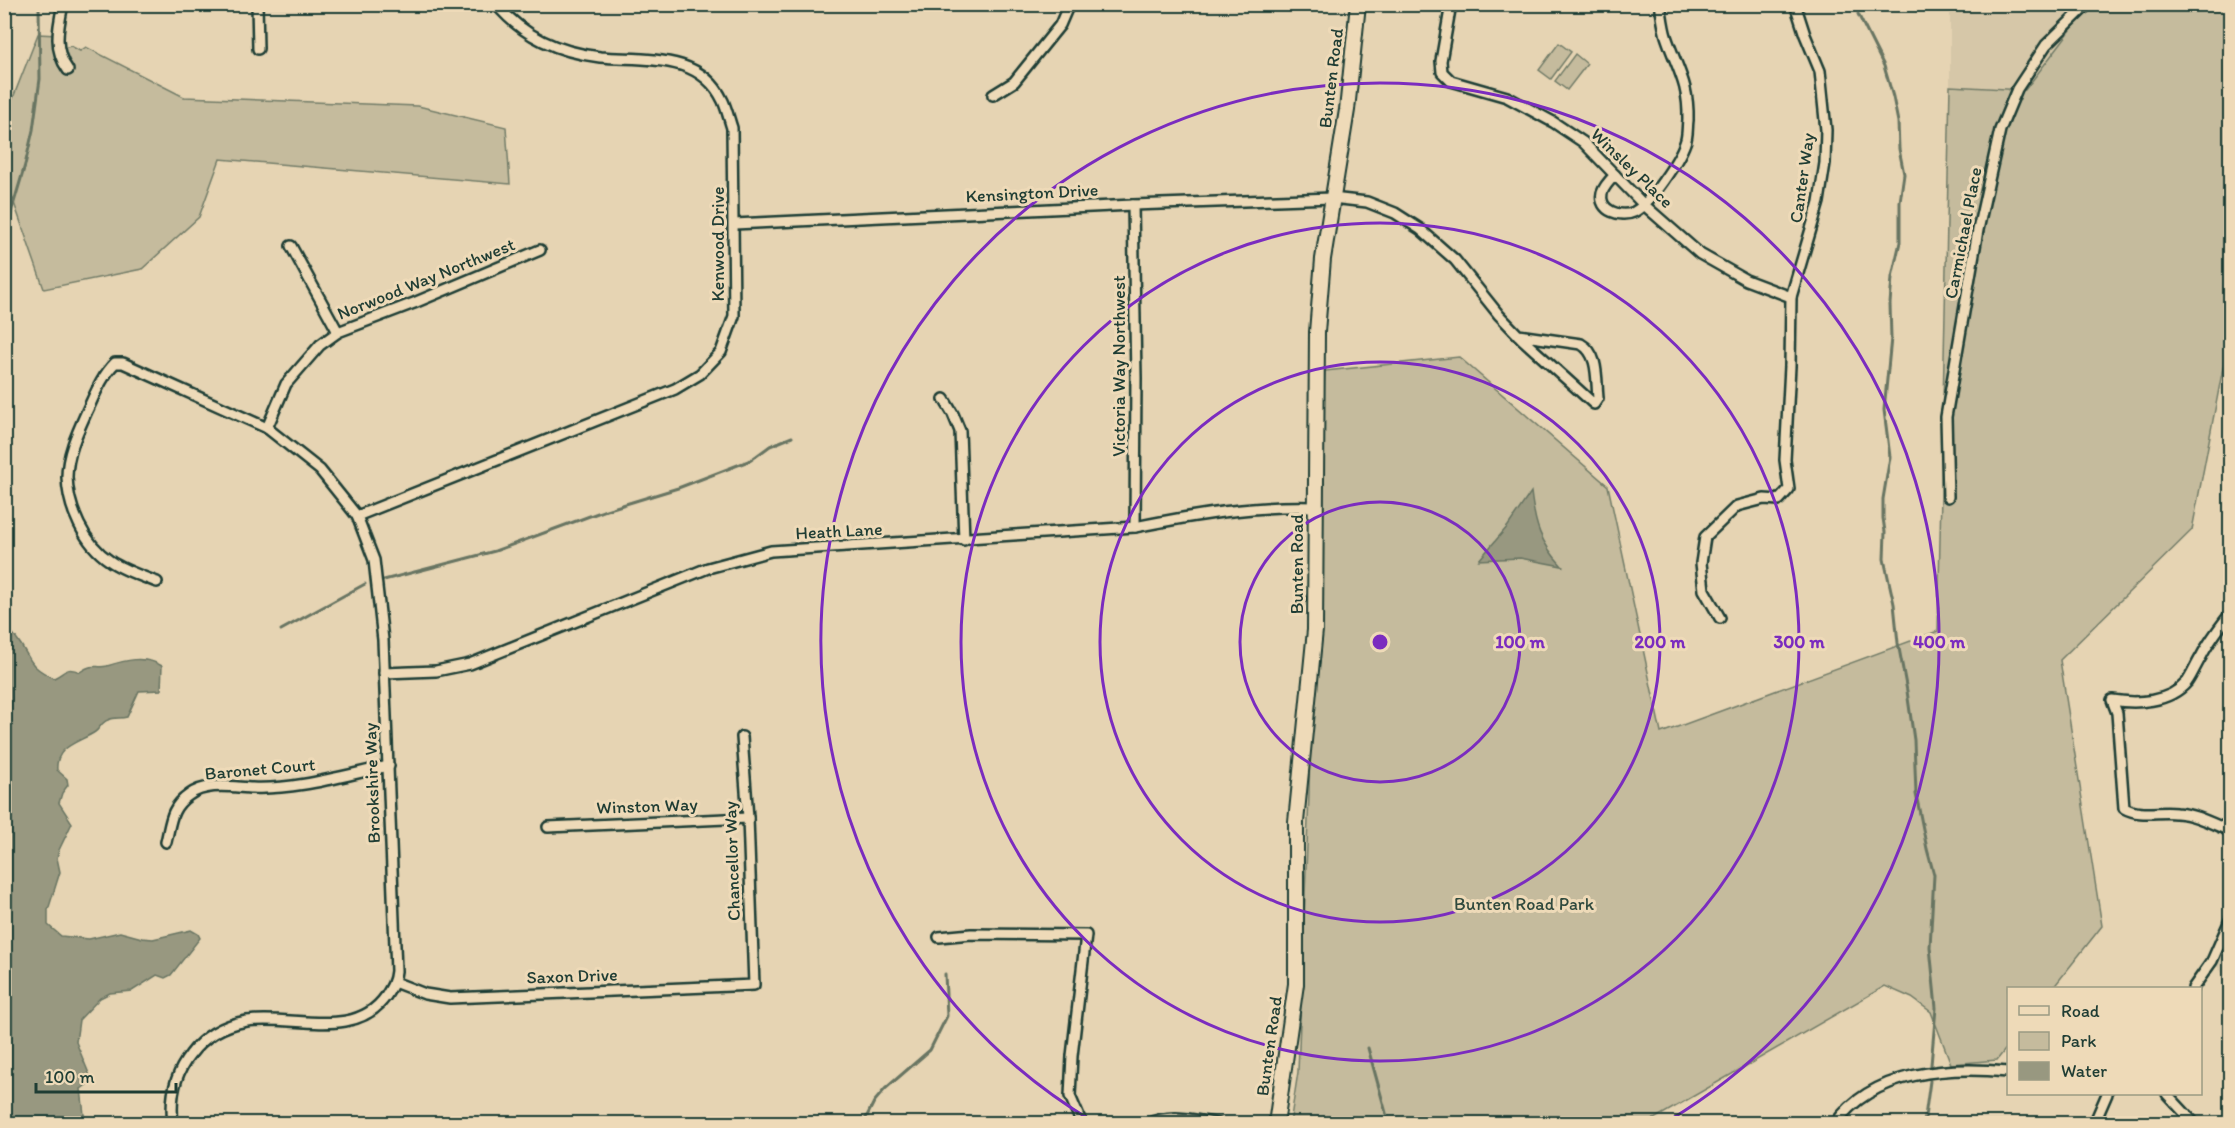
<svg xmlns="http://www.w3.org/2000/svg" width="2235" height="1128" font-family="Itim,sans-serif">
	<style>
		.built { fill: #d6c7a8 }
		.green { fill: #c5bb9d; stroke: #727c68; stroke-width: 1.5 }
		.water { fill: #989880; stroke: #687462; stroke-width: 1.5 }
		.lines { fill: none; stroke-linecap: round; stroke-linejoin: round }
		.stream { stroke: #687462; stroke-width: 3 }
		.street-casing { stroke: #1f3d34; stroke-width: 14 }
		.secondary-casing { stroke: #1f3d34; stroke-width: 18 }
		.street { stroke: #eedab8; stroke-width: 9 }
		.secondary { stroke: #eedab8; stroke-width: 14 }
		.ring { fill: none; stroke: #7b2cbf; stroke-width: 3 }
		.labels { text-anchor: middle; stroke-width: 6; stroke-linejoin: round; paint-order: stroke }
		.street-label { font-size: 18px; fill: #1f3d34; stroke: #eedab8 }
		.park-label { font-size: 18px; fill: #304a3e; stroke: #eedab8 }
		.centre { fill: #7b2cbf; stroke: #eedab8; stroke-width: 3 }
		.ring-label { font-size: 18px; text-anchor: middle; font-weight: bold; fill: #7b2cbf; stroke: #eedab8; stroke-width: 6; stroke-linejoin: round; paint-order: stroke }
	</style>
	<rect width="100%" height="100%" fill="#e6d4b3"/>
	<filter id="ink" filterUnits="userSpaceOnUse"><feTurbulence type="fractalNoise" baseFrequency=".0167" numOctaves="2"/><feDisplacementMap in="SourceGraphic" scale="12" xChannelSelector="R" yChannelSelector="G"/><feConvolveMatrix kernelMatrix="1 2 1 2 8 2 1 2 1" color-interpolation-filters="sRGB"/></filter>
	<g filter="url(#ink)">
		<!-- built -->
		<g class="built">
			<path d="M1950 5H2090L2025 90 1950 86Z"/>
			<path d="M2230 924V983L2213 961Z"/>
		</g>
		<!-- green -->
		<g class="green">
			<path d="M2090 5H2230V331L2192 530 2060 660 2102 926 2053 988H2008V1046L1997 1060 1951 1064 1931 1012 1912 998 1885 986 1647 1123 1290 1124 1298 1072 1309 795 1313 571 1325 371 1459 357 1608 486 1661 733 1938 631 1950 86 2025 90Z"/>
			<path d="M38 34 57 35 55 50 71 46 80 51 86 47 184 97 418 106 506 127 510 184 220 159 199 217 142 269 44 289 5 177 4 121Z"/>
			<path d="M1559 43 1571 52 1551 79 1539 70Z"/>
			<path d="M1575 54 1587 64 1567 90 1555 81Z"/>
		</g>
		<!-- water -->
		<g class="water">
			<path d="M1531 492C1535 525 1540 542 1562 566L1520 558 1479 560 1508 526Z"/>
			<path d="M5 622C8 629 13 633 17 639 32 659 27 666 54 678 66 672 66 666 80 672 95 662 96 669 107 666 125 660 145 655 162 666L161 690 139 691 127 717C120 719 114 717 108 720 101 722 100 729 95 732 78 743 55 746 57 770L67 779 68 785 62 793 59 803 72 823 59 850 57 858 60 872 48 910V925L61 936 89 939 120 932 142 938 153 939 191 930 198 934 200 938 171 975 165 978 157 975 132 991 110 993 100 998 79 1020 76 1042 92 1081 81 1089 85 1123H5Z"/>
		</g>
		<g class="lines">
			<!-- stream -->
			<g class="stream">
				<path d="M1858 14 1884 66 1893 97 1898 122 1899 149 1904 174 1900 202V242L1892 277 1890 304 1891 338 1884 410 1890 457 1883 499V518L1885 532 1884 559 1894 604 1898 643 1907 691 1914 740 1916 794 1927 849 1934 875 1930 947 1936 1008 1931 1065"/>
				<path d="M4 254 12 209 25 165 33 130 40 79 39 4"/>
				<path d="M380 581 495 551 606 510 678 488 751 460 770 446 792 437"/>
				<path d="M281 630 365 584"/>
				<path d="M1368 1048 1389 1124"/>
				<path d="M863 1124 874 1102 885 1089 930 1050 947 1016 945 974"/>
				<path d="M1924 1124 1930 1081"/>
			</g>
			<defs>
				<g id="street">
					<path d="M63 4C58 28 53 50 68 70"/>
					<path d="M257 4 258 49"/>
					<path d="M1451 4 1441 61 1442 72 1451 81 1507 97 1553 122 1583 142 1643 204 1700 254 1746 280 1791 297"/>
					<path d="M993 95 1014 82 1060 25 1069 4"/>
					<path d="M1615 175C1610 180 1604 186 1602 193 1598 211 1621 218 1634 212 1650 204 1679 160 1685 143 1688 136 1687 127 1688 120 1689 83 1677 69 1666 36 1663 26 1662 15 1660 4"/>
					<path d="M1133 205 1136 378 1135 527"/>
					<path d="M734 224 1133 205 1332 198 1367 202 1395 213 1420 229 1455 260 1499 315 1522 339 1594 404 1598 398C1596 379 1599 354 1581 344L1518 335"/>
					<path d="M291 246 338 332"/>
					<path d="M944 399 953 414 960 431 964 540"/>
					<path d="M267 428 286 384 320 345 338 332 414 303 540 250"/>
					<path d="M1948 497 1946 417 1978 230 2000 130 2017 89 2046 45 2088 4"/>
					<path d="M357 516 675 389 700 374 721 352 734 316 732 128C729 119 727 110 723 101 700 52 644 61 600 57 558 52 524 37 496 4"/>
					<path d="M157 582C141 576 123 570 110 561 84 544 68 508 67 477 67 454 78 431 87 411 95 394 102 376 115 363H123L267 428 320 470 357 516 374 560 383 640 396 971C395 982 391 988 386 996 355 1041 292 1014 247 1021 224 1025 204 1036 190 1055 174 1075 170 1099 173 1124"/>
					<path d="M2230 614C2219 628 2209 641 2201 657 2196 665 2192 675 2187 682 2169 703 2136 704 2112 700L2117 713 2124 808C2140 817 2158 811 2176 813 2195 814 2213 824 2230 831"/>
					<path d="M1720 618 1704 590 1701 563 1705 537 1737 506 1764 499 1779 500 1789 489 1785 460 1790 366 1791 297 1819 202 1825 163 1826 130 1820 71 1805 35 1795 4"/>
					<path d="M384 673 436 671 470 664 708 568 771 551 1135 527C1195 515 1254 505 1315 507"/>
					<path d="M548 827 748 818"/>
					<path d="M166 842C171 822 170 808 189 795 207 782 231 787 252 788 297 790 345 775 389 766"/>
					<path d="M939 937 971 934 1086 935 1072 1056 1070 1096 1082 1124"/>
					<path d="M394 982 425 994 450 998 754 985 748 818 742 737"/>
					<path d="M2193 988 2212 961 2230 920"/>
					<path d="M2167 1094 2195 1124"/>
					<path d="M1148 1124C1169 1113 1197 1120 1218 1124"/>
					<path d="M1835 1124C1873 1070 1950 1066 2008 1072"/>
					<path d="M2094 1124 2107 1094"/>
				</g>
				<path id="secondary" d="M1276 1124 1296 984V822L1315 630 1317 332 1323 259 1347 110 1358 4"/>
			</defs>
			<!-- street casing -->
			<use href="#street" class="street-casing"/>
			<!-- secondary casing -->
			<use href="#secondary" class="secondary-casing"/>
			<!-- street -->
			<use href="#street" class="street"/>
			<!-- secondary -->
			<use href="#secondary" class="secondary"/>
		</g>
	</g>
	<!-- distance rings -->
	<g class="ring">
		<circle cx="1380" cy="642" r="140"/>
		<circle cx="1380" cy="642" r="280"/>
		<circle cx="1380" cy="642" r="419"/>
		<path d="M1092 1121A559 559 0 1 1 1668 1121"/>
	</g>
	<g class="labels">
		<!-- street labels -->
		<g class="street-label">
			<text transform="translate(1331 78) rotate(-83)" y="6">Bunten Road</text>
			<text transform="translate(1632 168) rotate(44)" y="6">Winsley Place</text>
			<text transform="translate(1802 178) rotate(-82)" y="6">Canter Way</text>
			<text transform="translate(1032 193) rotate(-3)" y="6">Kensington Drive</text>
			<text transform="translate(1963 233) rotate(-79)" y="6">Carmichael Place</text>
			<text transform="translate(718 244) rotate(-90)" y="6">Kenwood Drive</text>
			<text transform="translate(426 279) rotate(-22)" y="6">Norwood Way Northwest</text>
			<text transform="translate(1119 366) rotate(-90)" y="6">Victoria Way Northwest</text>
			<text transform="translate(839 531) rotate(-3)" y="6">Heath Lane</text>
			<text transform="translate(1297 564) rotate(-90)" y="6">Bunten Road</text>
			<text transform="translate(260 769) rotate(-5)" y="6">Baronet Court</text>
			<text transform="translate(372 783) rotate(-92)" y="6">Brookshire Way</text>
			<text transform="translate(647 806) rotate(-2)" y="6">Winston Way</text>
			<text transform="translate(732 861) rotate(-92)" y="6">Chancellor Way</text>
			<text transform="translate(572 976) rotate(-2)" y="6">Saxon Drive</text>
			<text transform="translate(1269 1046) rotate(-82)" y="6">Bunten Road</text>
		</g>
		<!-- park labels -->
		<g class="park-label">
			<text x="1524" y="910">Bunten Road Park</text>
		</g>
	</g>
	<circle cx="1380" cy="642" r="9" class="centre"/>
	<g class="ring-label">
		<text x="1520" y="648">100 m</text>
		<text x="1660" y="648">200 m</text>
		<text x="1799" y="648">300 m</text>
		<text x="1939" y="648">400 m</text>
	</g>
	<!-- margin -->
	<rect width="2235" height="1128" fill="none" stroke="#eedab8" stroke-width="24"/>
	<rect x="12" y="12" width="2211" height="1104" fill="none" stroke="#1f3d34" stroke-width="2" filter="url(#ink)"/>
	<!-- legend -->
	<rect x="2007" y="987" width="195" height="108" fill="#eedab8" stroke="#9b9b83" stroke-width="1.5"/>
	<rect x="2019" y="1006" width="30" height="9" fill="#eedab8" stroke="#9b9b83" stroke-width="1.5"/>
	<text x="2061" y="1017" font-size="18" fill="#1f3d34">Road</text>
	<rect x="2019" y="1032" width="30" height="18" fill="#c5bb9d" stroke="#9b9b83" stroke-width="1.5"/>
	<text x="2061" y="1047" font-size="18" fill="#1f3d34">Park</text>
	<rect x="2019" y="1062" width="30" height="18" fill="#989880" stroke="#9b9b83" stroke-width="1.5"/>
	<text x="2061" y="1077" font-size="18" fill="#1f3d34">Water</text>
	<!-- scale -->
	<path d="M36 1083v9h140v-9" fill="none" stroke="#1f3d34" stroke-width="3"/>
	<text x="45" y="1083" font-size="18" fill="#1f3d34" stroke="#eedab8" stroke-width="4.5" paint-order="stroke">100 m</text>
</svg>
